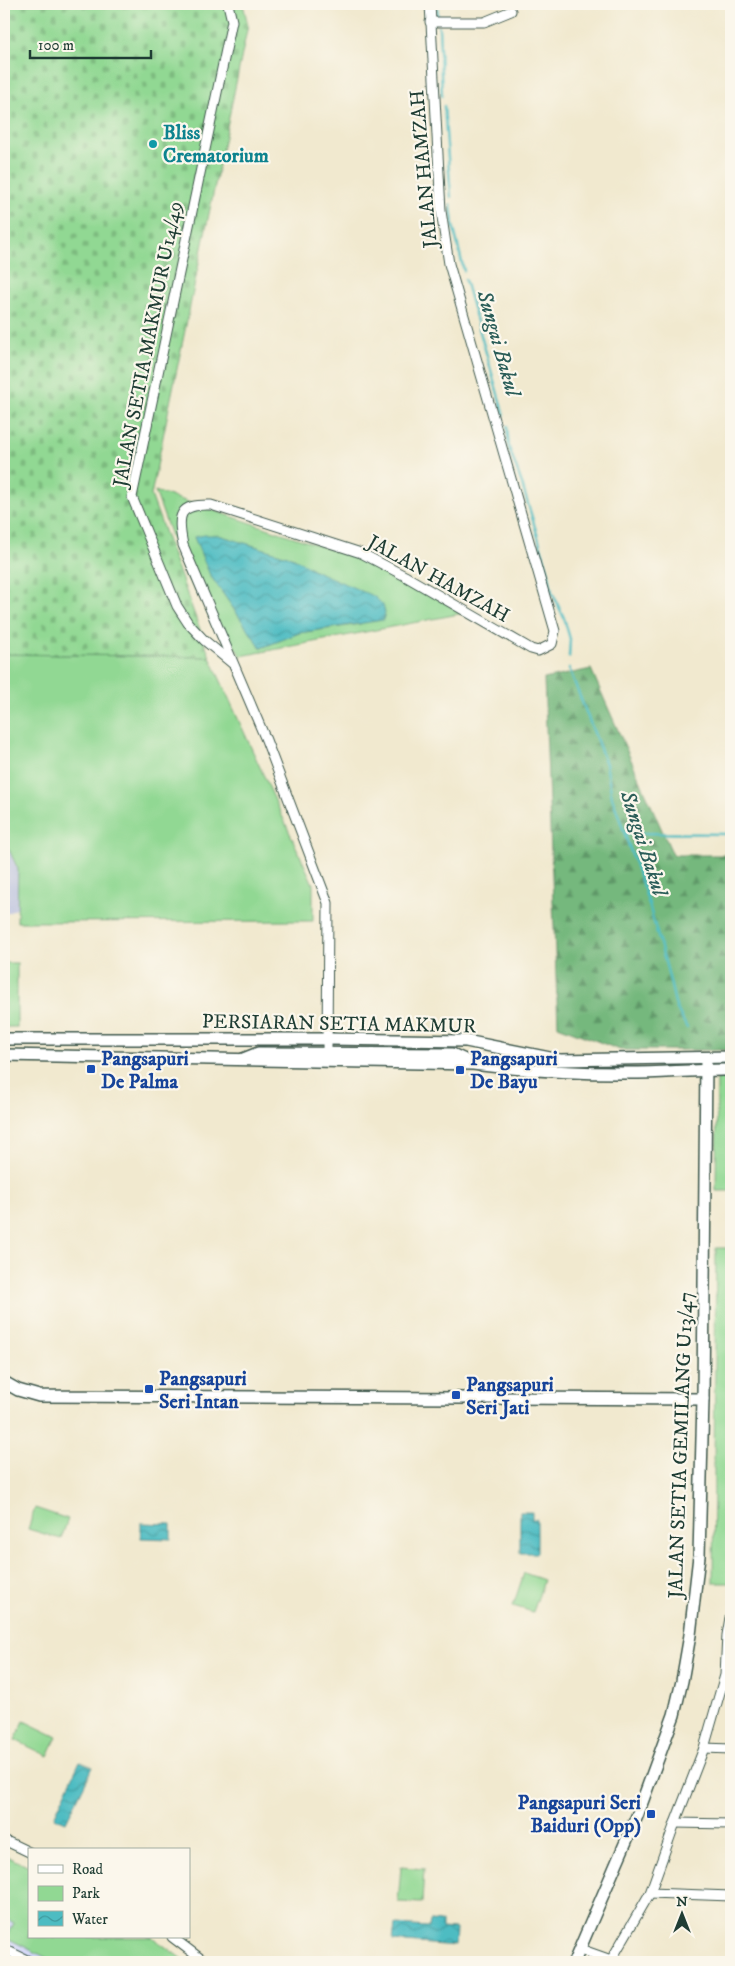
<svg xmlns="http://www.w3.org/2000/svg" width="735" height="1966" font-family="'IM FELL DW Pica',serif">
	<style>
		.built { fill: #d4d8f9 }
		.industrial { fill: #bdc3de }
		.green { fill: #91d893; stroke: #588a64; fill-rule: evenodd }
		.forest { fill: url(#forest-firs); stroke: #4a7a58 }
		.cemetery { fill: url(#cemetery-stones); stroke: #588a64 }
		.water { fill: url(#water-waves); stroke: #367c7b }
		.lines { fill: none; stroke-linecap: round; stroke-linejoin: round }
		.stream { stroke: #4dbcc2; stroke-width: 2.5 }
		.minor-casing { stroke: #3e574b; stroke-width: 11 }
		.tertiary-casing { stroke: #3e574b; stroke-width: 14 }
		.minor { stroke: #fff; stroke-width: 9 }
		.tertiary { stroke: #fff; stroke-width: 11 }
		.culture-dot { fill: #0f9aa8; stroke: #fbf7ec; stroke-width: 2 }
		.transit-dot { fill: #1a4fb4; stroke: #fbf7ec; stroke-width: 2 }
		.labels { text-anchor: middle; stroke-width: 4.5; stroke-linejoin: round; paint-order: stroke }
		.culture-label { font-size: 20px; font-weight: bold; fill: #0d838f; stroke: #fbf7ec; text-anchor: start }
		.street-label { font-size: 20px; fill: #1f3d34; stroke: #fbf7ec }
		.transit-label { font-size: 20px; font-weight: bold; fill: #164399; stroke: #fbf7ec; text-anchor: start }
		.water-label { font-size: 21px; font-style: italic; fill: #2a5d58; stroke: #fbf7ec }
	</style>
	<defs>
		<pattern id="forest-firs" width="22" height="20" patternUnits="userSpaceOnUse" patternTransform="scale(1.25)"><rect width="22" height="20" fill="#74b87d"/><path d="M5 1l3.5 6h-7zM16 11l3.5 6h-7z" fill="#5f9767"/></pattern>
		<pattern id="cemetery-stones" width="16" height="16" patternUnits="userSpaceOnUse" patternTransform="scale(1.25)"><rect width="16" height="16" fill="#91d893"/><path d="M2 7V4a2 2 0 0 1 4 0v3zM10 15v-3a2 2 0 0 1 4 0v3z" fill="#7dba7f"/></pattern>
		<pattern id="water-waves" width="16" height="10" patternUnits="userSpaceOnUse" patternTransform="scale(1.25)"><rect width="16" height="10" fill="#4dbcc2"/><path d="M0 5q4-4 8 0t8 0" fill="none" stroke="#3f9a9e"/></pattern>
	</defs>
	<rect width="100%" height="100%" fill="#fbf7ec"/>
	<filter id="ink" filterUnits="userSpaceOnUse"><feTurbulence type="fractalNoise" baseFrequency=".02" numOctaves="2"/><feDisplacementMap in="SourceGraphic" scale="10" xChannelSelector="R" yChannelSelector="G"/><feConvolveMatrix kernelMatrix="1 2 1 2 8 2 1 2 1" color-interpolation-filters="sRGB"/></filter>
	<filter id="wash" filterUnits="userSpaceOnUse"><feTurbulence type="fractalNoise" baseFrequency=".0096" numOctaves="4" result="noise"/><feDisplacementMap in="SourceGraphic" scale="20" xChannelSelector="R" yChannelSelector="G"/><feGaussianBlur stdDeviation="1.12" result="paint"/><feColorMatrix in="noise" values="0 0 0 0 0 0 0 0 0 0 0 0 0 0 0 0 0 1.4 0 .05"/><feComposite in="paint" operator="in"/></filter>
	<g filter="url(#wash)">
		<rect width="100%" height="100%" fill="#f1e9cf"/>
		<!-- built -->
		<path class="built" d="M4 1918 14 1923 7 1938 55 1962H4Z"/>
		<!-- industrial -->
		<path class="industrial" d="M4 839 18 869V908L4 915Z"/>
		<!-- green -->
		<g class="green">
			<path d="M155 491 375 564 464 613 241 656 185 575ZM218 535 294 558 316 571 361 624 299 633 261 648 210 575 194 537Z"/>
			<path d="M4 654 210 657 313 884V921L17 922 18 869 4 839Z"/>
			<rect x="4" y="963" width="13" height="64"/>
			<path d="M717 1078H731V1191H716Z"/>
			<path d="M716 1248H731V1583H713Z"/>
			<path d="M35 1508 68 1519 61 1539 28 1529Z"/>
			<path d="M524 1573 544 1580 533 1612 513 1606Z"/>
			<path d="M24 1721 57 1737 48 1756 15 1740Z"/>
			<path d="M4 1855 29 1867V1937H152L186 1962H55L7 1938 14 1923 4 1918Z"/>
			<path d="M401 1867 424 1869 422 1903 398 1902Z"/>
		</g>
		<!-- forest -->
		<path class="forest" d="M591 669 673 855H731V1050H620L558 1026 544 679Z"/>
		<!-- cemetery -->
		<path class="cemetery" d="M4 4H243L248 25 151 495 210 657 4 654Z"/>
		<!-- water -->
		<g class="water">
			<path d="M205 535H218L294 558 316 571 375 597 383 605 385 613 383 620 299 633 261 648 210 575 194 537Z"/>
			<path d="M520 1512H532V1519H537V1553H520Z"/>
			<path d="M141 1523 171 1524V1539L141 1538Z"/>
			<path d="M80 1761 93 1767 66 1822 54 1817Z"/>
			<path d="M430 1921 442 1922V1928L456 1929 455 1946 393 1941 395 1925 429 1927Z"/>
		</g>
		<g class="lines">
			<!-- stream -->
			<g class="stream">
				<path d="M437 4 438 19"/>
				<path d="M439 27 442 96"/>
				<path d="M444 106 451 197"/>
				<path d="M451 205 453 225 464 271"/>
				<path d="M465 280 504 415"/>
				<path d="M507 426 509 448 521 481 548 570 552 592 564 618 570 639 569 657"/>
				<path d="M569 668 606 764 612 797 648 901 667 969 676 1007 687 1028"/>
				<path d="M626 833 731 834"/>
				<path d="M728 1085 731 1088"/>
			</g>
		</g>
	</g>
	<g filter="url(#ink)">
		<g class="lines">
			<defs>
				<g id="minor">
					<path d="M228 4 232 21 132 497 177 606 188 623 204 640 233 664"/>
					<path d="M430 22H484L511 11"/>
					<path d="M327 1053 328 903 266 740 183 545C177 515 178 504 211 505L361 553 405 576 531 649 538 651 552 644 555 631 449 264 441 211 430 4"/>
					<path d="M704 1748 731 1749"/>
					<path d="M675 1823 731 1824"/>
					<path d="M4 1840 29 1852"/>
					<path d="M650 1893 731 1896"/>
					<path d="M172 1937 205 1962"/>
					<path d="M4 1949 31 1962"/>
					<path d="M580 1949 611 1960"/>
					<path d="M610 1962 650 1893 675 1823 704 1748 725 1675 727 1635 731 1612"/>
				</g>
				<g id="tertiary">
					<path d="M4 1039H328L466 1041 560 1060 731 1057"/>
					<path d="M4 1055 473 1064C522 1070 572 1073 621 1073 658 1074 694 1069 731 1070"/>
					<path d="M243 1059 258 1053 452 1054 469 1062"/>
					<path d="M4 1382 18 1390 39 1396 703 1399"/>
					<path d="M574 1962 637 1816 674 1715 682 1681 690 1635 699 1556 703 1399 706 1058"/>
				</g>
			</defs>
			<!-- minor casing -->
			<use href="#minor" class="minor-casing"/>
			<!-- tertiary casing -->
			<use href="#tertiary" class="tertiary-casing"/>
			<!-- minor -->
			<use href="#minor" class="minor"/>
			<!-- tertiary -->
			<use href="#tertiary" class="tertiary"/>
		</g>
	</g>
	<!-- markers -->
	<circle class="culture-dot" cx="153" cy="144" r="5"/>
	<g class="transit-dot">
		<rect x="86" y="1064" width="10" height="10" rx="2.5"/>
		<rect x="455" y="1065" width="10" height="10" rx="2.5"/>
		<rect x="144" y="1384" width="10" height="10" rx="2.5"/>
		<rect x="451" y="1390" width="10" height="10" rx="2.5"/>
		<rect x="646" y="1809" width="10" height="10" rx="2.5"/>
	</g>
	<g class="labels">
		<!-- culture labels -->
		<g class="culture-label">
			<text x="163" y="139">Bliss<tspan x="163" dy="23">Crematorium</tspan></text>
		</g>
		<!-- street labels -->
		<g class="street-label">
			<text transform="translate(423 169) rotate(-95)" y="7">JALAN HAMZAH</text>
			<text transform="translate(147 344) rotate(-79)" y="7">JALAN SETIA MAKMUR U14/49</text>
			<text transform="translate(439 578) rotate(29)" y="7">JALAN HAMZAH</text>
			<text transform="translate(339 1023) rotate(1)" y="7">PERSIARAN SETIA MAKMUR</text>
			<text transform="translate(680 1445) rotate(-88)" y="7">JALAN SETIA GEMILANG U13/47</text>
		</g>
		<!-- transit labels -->
		<g class="transit-label">
			<text x="101" y="1065">Pangsapuri<tspan x="101" dy="23">De Palma</tspan></text>
			<text x="470" y="1065">Pangsapuri<tspan x="470" dy="23">De Bayu</tspan></text>
			<text x="159" y="1385">Pangsapuri<tspan x="159" dy="23">Seri Intan</tspan></text>
			<text x="466" y="1391">Pangsapuri<tspan x="466" dy="23">Seri Jati</tspan></text>
			<text x="641" y="1809" text-anchor="end">Pangsapuri Seri<tspan x="641" dy="23">Baiduri (Opp)</tspan></text>
		</g>
		<!-- water labels -->
		<g class="water-label">
			<text transform="translate(499 343) rotate(74)" y="7">Sungai Bakul</text>
			<text transform="translate(644 843) rotate(72)" y="7">Sungai Bakul</text>
		</g>
	</g>
	<!-- margin -->
	<rect width="735" height="1966" fill="none" stroke="#fbf7ec" stroke-width="20"/>
	<!-- legend -->
	<rect x="28" y="1848" width="162" height="90" fill="#fbf7ec" stroke="#a3ada2"/>
	<rect x="38" y="1865" width="25" height="8" fill="#ffffff" stroke="#a3ada2"/>
	<text x="72" y="1874" font-size="15" fill="#1f3d34">Road</text>
	<rect x="38" y="1886" width="25" height="15" fill="#91d893" stroke="#a3ada2"/>
	<text x="72" y="1898" font-size="15" fill="#1f3d34">Park</text>
	<rect x="38" y="1911" width="25" height="15" fill="url(#water-waves)" stroke="#a3ada2"/>
	<text x="72" y="1924" font-size="15" fill="#1f3d34">Water</text>
	<!-- north arrow -->
	<g transform="translate(682 1914)" stroke="#fbf7ec" stroke-width="4" paint-order="stroke">
	<path d="M0-4L9 19L0 12L-9 19Z" fill="#1f3d34"/>
	<text y="-8" font-size="14" font-weight="bold" text-anchor="middle" fill="#1f3d34">N</text>
	</g>
	<!-- scale -->
	<path d="M30 50v8h121v-8" fill="none" stroke="#1f3d34" stroke-width="2.5"/>
	<text x="38" y="50" font-size="15" fill="#1f3d34" stroke="#fbf7ec" stroke-width="4" paint-order="stroke">100 m</text>
</svg>
